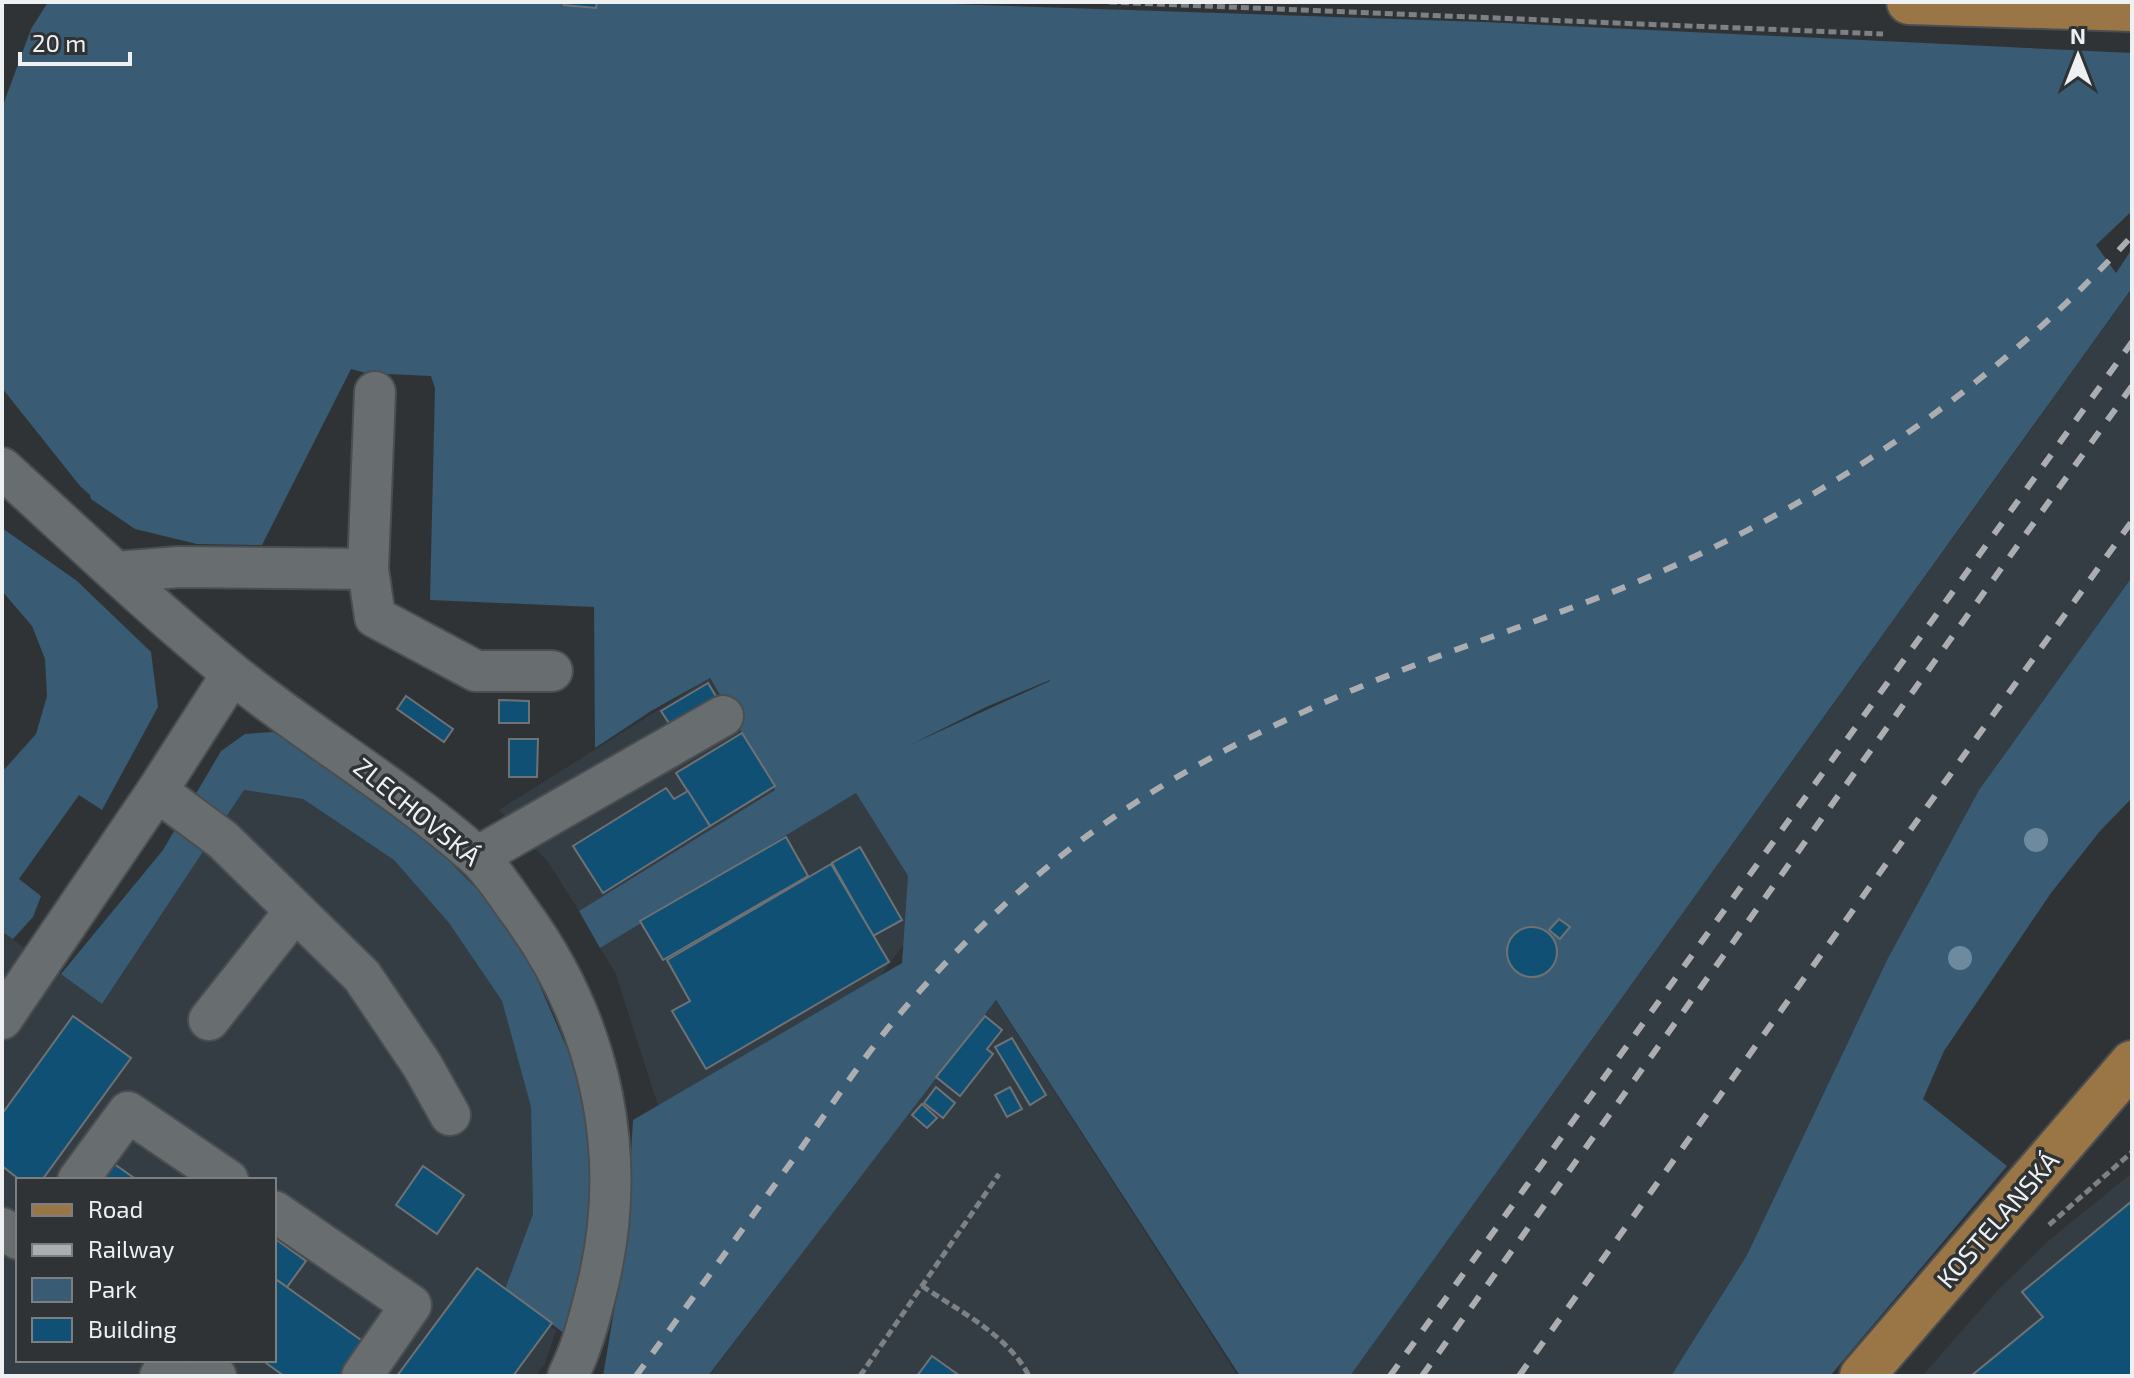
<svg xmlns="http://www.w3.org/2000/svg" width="2134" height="1378" font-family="'Exo 2',sans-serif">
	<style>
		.built { fill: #343d44; fill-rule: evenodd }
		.green { fill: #395b73; fill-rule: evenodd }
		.building { fill: #115075; stroke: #6e7275; stroke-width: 2 }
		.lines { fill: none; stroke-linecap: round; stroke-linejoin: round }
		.minor-casing { stroke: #4b4e51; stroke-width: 44 }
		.major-casing { stroke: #4b4e51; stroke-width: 48 }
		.path { stroke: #7e8183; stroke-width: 5; stroke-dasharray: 8 4; stroke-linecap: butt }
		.minor { stroke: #686d70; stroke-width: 40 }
		.major { stroke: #9a7546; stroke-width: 44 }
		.rail { stroke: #abadb0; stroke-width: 6; stroke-dasharray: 14 14; stroke-linecap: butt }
		.tree { fill: #6e8a9e }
		.labels { text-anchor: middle; stroke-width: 7; stroke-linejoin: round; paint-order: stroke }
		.street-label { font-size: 26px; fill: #eef0f2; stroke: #2f3336 }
	</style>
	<rect width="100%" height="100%" fill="#2f3336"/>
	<!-- built -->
	<g class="built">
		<path d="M2132 289V577L1979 790 1887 960 1747 1255 1671 1376H1350Z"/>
		<path d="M709 678 776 790 579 911 548 862 499 810Z"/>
		<path d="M244 790 303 799 394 860 449 923 502 1001 531 1107 533 1214 505 1289 556 1331 545 1363 536 1376H2V932L103 1003ZM18 1180H274V1360H18Z"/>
		<path d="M856 793 929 910 819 1059 674 1155 615 972 600 948Z"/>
		<path d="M996 1001 1238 1376H709L934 1078Z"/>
		<path d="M2132 1173V1376H1922L1996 1292 2048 1241Z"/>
	</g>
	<!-- green -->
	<g class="green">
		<path d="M48 2H891L1483 22 2132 53V211L2096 245 2116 273 2132 249V288L1350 1376H1240L996 1000 708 1376H603L626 1240 633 1120 902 963 908 876 856 793 600 948 579 911 775 790 710 678 651 711 595 748 594 607 430 600 435 388 431 376 366 373 351 369 262 545 197 544 135 529 91 499 90 495 80 486 2 388V108L31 29ZM1050 680V681L912 744 986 707Z"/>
		<path d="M2 528 77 581 151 652 158 707 102 810 79 795 19 879 41 896 33 917 13 939 2 932V772L36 734 47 696 45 659 32 626 2 591Z"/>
		<path d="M2132 577V798L2100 831 2051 893 1944 1051 1923 1099 2007 1166 1830 1376H1671L1747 1255 1887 960 1979 790Z"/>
		<path d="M273 732 312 749 425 837 490 902 528 958 575 1067 588 1134 593 1178 591 1220 572 1331 565 1334 505 1289 533 1214 531 1107 502 1001 449 923 394 860 303 799 244 790 102 1004 61 974 163 850 221 751 245 734Z"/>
	</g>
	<!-- building -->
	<g class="building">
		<path d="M564 2H597L596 8 564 5Z"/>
		<path d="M708 683 720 703 674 731 661 711Z"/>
		<path d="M406 696 453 729 444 742 397 709Z"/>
		<path d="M499 700 529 701V723H499Z"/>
		<path d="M742 733 775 786 710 826 676 773Z"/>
		<path d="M509 739H538L537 777H509Z"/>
		<path d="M666 788 674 799 688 791 710 826 603 893 573 846Z"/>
		<path d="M786 837 808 876 663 960 640 921Z"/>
		<path d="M860 847 902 920 873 936 832 863Z"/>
		<path d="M831 864 889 962 706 1069 672 1011 690 1001 667 960Z"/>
		<path d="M1559 919 1570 927 1560 939 1549 930Z"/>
		<circle cx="1532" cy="952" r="25"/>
		<path d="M73 1016 131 1058 42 1180H20L2 1166V1114Z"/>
		<path d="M985 1016 1002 1030 987 1049 993 1054 960 1096 936 1077Z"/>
		<path d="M1012 1038 1046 1095 1030 1105 995 1047Z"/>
		<path d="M936 1087 955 1103 943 1118 924 1103Z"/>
		<path d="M1010 1087 1022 1109 1007 1117 995 1095Z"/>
		<path d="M922 1104 937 1118 927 1128 912 1115Z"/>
		<path d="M110 1161 137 1180H97Z"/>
		<path d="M423 1166 464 1195 437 1234 396 1205Z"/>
		<path d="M2132 1201V1376H1971L2043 1317 2022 1292Z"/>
		<path d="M274 1238 306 1261 287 1287 274 1278Z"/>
		<path d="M477 1268 552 1323 513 1376H397Z"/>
		<path d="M274 1278 368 1345 345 1376H284L262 1360H274Z"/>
		<path d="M932 1356 960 1376H917Z"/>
	</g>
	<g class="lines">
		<defs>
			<g id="minor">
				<path d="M2 468C78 537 153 609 233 674 311 737 399 788 475 855 493 871 506 893 520 912 603 1025 631 1161 595 1296 588 1324 581 1350 568 1376"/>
				<path d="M368 569 375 617 476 671H552"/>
				<path d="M116 572 179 567 368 569 375 392"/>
				<path d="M157 791 223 840 362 976 422 1065 450 1115"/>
				<path d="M477 857 723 716"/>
				<path d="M2 1019 157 791 232 674"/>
				<path d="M209 1020 295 911"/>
				<path d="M78 1180 128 1112 228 1180"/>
				<path d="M274 1211 411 1305 362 1376"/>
				<path d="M2 1228 18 1239"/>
				<path d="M193 1360 216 1376"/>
				<path d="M160 1376 171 1360"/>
			</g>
			<g id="major">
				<path d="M1909 2 2132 9"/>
				<path d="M1862 1376 2132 1063"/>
			</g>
		</defs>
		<!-- minor casing -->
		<use href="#minor" class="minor-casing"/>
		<!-- major casing -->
		<use href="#major" class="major-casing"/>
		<!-- path -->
		<g class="path">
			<path d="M1109 2 1883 34"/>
			<path d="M2049 1225 2132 1152"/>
			<path d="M922 1286C959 1311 1008 1335 1029 1376"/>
			<path d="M860 1376 999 1174"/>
		</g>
		<!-- minor -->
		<use href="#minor" class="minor"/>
		<!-- major -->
		<use href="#major" class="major"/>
		<!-- rail -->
		<g class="rail">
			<path d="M636 1376C689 1303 742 1230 795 1157 830 1108 864 1055 904 1009 956 948 1029 877 1094 831 1167 778 1248 736 1330 700 1430 655 1536 624 1637 582 1824 504 1995 386 2132 236"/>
			<path d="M1390 1376 2132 342"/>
			<path d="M1422 1376 2132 386"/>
			<path d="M1519 1376 2132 521"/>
		</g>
	</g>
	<!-- trees -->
	<g class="tree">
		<circle cx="2036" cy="840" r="12"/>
		<circle cx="1960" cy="958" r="12"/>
	</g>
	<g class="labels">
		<!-- street labels -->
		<g class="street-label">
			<text transform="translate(417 812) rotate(39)" y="9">ZLECHOVSKÁ</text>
			<text transform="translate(1998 1220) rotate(-49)" y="9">KOSTELANSKÁ</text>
		</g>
	</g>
	<!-- border -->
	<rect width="2134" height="1378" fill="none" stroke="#eef0f2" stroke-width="8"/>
	<!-- legend -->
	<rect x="16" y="1178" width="260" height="184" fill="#2f3336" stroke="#7b7f81" stroke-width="2"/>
	<rect x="32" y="1204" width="40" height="12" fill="#9a7546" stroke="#7b7f81" stroke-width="2"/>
	<text x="88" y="1218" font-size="24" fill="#eef0f2">Road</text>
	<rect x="32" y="1244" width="40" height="12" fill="#abadb0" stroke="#7b7f81" stroke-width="2"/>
	<text x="88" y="1258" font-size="24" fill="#eef0f2">Railway</text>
	<rect x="32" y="1278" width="40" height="24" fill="#395b73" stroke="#7b7f81" stroke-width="2"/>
	<text x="88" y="1298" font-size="24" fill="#eef0f2">Park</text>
	<rect x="32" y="1318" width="40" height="24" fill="#115075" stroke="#7b7f81" stroke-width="2"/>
	<text x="88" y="1338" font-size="24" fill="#eef0f2">Building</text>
	<!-- north arrow -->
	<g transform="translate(2078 56)" stroke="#2f3336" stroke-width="6" paint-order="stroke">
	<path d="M0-6L14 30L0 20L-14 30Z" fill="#eef0f2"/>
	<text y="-12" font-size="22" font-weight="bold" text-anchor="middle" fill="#eef0f2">N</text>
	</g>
	<!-- scale -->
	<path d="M20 52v12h110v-12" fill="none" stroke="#eef0f2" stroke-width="4"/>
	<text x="32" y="52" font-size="24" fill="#eef0f2" stroke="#2f3336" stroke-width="6" paint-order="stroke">20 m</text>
</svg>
